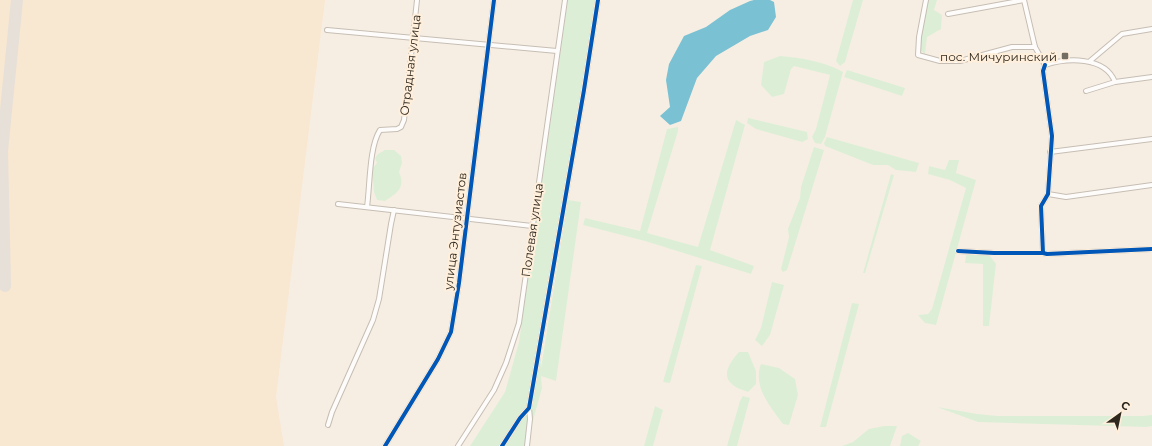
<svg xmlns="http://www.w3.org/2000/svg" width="1152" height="446" font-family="Montserrat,sans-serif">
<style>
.built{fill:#f8e7d1}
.green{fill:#dcefd6}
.water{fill:#7ac1d3}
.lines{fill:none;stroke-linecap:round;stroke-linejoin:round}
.taxiway{stroke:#e6e0d8;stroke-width:12}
.street-casing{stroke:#c6beb4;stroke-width:6}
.street{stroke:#fefcfb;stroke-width:4}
.cycleway-casing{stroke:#ffefdb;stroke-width:6}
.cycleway{stroke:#0057b8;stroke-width:4}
.poi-dot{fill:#746d62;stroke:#ffefdb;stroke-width:1.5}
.labels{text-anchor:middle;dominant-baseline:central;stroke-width:4;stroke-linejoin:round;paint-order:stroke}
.poi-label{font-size:12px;fill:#2e271d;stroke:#ffefdb;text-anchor:end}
.street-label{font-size:12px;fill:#2e271d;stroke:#ffefdb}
</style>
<rect width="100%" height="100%" fill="#f7eee3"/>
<polygon class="built" points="0,0 325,0 276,397 284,446 0,446"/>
<g class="green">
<polygon points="568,0 598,0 540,353 541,368 568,200 581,202 556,381 541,376 542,388 526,446 470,446 505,392 519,342"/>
<polygon points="853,0 863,0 845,62 840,66 836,61"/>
<polygon points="929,0 937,0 934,10 942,15 941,29 927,37 925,54 918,48 916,44"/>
<path d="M780 56C801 58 824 61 843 72L825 137 821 144 815 143 812 137 816 129 830 75 794 66 791 69 784 94 772 97 761 85 764 62Z"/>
<polygon points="847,70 905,88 902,96 844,77"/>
<polygon points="748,118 807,132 808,139 802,142 756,129 747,123"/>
<polygon points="736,120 745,125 710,250 754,266 751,274 645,241 583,225 585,218 640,231 667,129 678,127 678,131 647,233 698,247"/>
<polygon points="827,137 919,163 916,172 896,170 888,165 873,165 825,146 824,143"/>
<polygon points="814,147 824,150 787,270 783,272 781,269 789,237 788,229 800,198 801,187"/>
<path d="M385 150H394L401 156 402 163 399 172C406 188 397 193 385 201L377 200 374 192 372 169 377 163 375 158 378 154Z"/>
<polygon points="949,160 959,160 956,173 976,180 936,325 925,323 918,315 928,314 932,309 966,188 950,180 928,174 929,166 945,170"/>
<polygon points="891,174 894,175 865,273 863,273"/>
<polygon points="966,255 989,255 996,264 989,326 983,326 983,264 965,263"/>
<polygon points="696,265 702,266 670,383 663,382"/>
<polygon points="772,282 784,285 770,335 762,346 755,340 761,328"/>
<polygon points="852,303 859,304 826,427 820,427"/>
<path d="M739 352H748L756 371V384L748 392C744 390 737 389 733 385 720 375 731 361 739 352Z"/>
<path d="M761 364 779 368 795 379 798 395 789 425 783 424C771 408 752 386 761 364Z"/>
<polygon points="743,396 750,398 737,446 727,446 740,401"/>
<polygon points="655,406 663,410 653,446 644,446"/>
<polygon points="937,407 977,414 998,416 1142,416 1152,415 1152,426 1146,427 978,422"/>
<polygon points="884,426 897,426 890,446 842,446 853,442 869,429"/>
<polygon points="908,433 921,441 918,446 900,446 902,436"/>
</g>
<polygon class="water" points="754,0 770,0 774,2 776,17 768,30 750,36 716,56 697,78 681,121 670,125 660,116 670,107 666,80 669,64 684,36 706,27 730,10 750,1"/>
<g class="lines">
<polyline class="taxiway" points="5,286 2,151 17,0"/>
<defs>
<g id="street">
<polyline points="926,0 919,37 918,55 940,61 960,61 1012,47 1035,47"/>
<polyline points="1024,0 1035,47 1045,65"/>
<polyline points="948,14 1024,0"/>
<polyline points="327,30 557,51"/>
<polyline points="1090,61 1122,34 1152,29"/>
<path d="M1045 65C1067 58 1105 56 1115 82"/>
<polyline points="1086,91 1115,82 1152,77"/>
<polyline points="1050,152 1152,139"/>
<polyline points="1048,194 1066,197 1152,185"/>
<polyline points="338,204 532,226"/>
<path d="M367 207C370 186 369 147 380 130L397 129 401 127 404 120 417 0"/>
<polyline points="958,251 994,253 1043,253 1047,254 1152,249"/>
<polyline points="1043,253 1041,206 1048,194 1052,136 1043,71 1045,65"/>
<polyline points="328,425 332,412 373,320 379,299 391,224 394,210"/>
<polyline points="385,446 438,359 451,332 459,283 494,0"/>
<polyline points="458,446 494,390 506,363 519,323 565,0"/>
<polyline points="502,446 520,418 529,408 584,90 598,0"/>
<polyline points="527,446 530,419 529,408"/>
</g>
</defs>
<use href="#street" class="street-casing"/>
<use href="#street" class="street"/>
<defs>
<g id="cycleway">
<polyline points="958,251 994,253 1043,253 1047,254 1152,249"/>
<polyline points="1043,253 1041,206 1048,194 1052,136 1043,71 1045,65"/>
<polyline points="385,446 438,359 451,332 459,283 494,0"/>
<polyline points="502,446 520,418 529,408 584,90 598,0"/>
</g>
</defs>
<use href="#cycleway" class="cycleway-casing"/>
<use href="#cycleway" class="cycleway"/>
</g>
<rect class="poi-dot" x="1061" y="52" width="8" height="8" rx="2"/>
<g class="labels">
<g class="poi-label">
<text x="1057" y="56">пос. Мичуринский</text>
</g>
<g class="street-label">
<text transform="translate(410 65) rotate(-83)">Отрадная улица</text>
<text transform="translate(532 230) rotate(-82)">Полевая улица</text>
<text transform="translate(455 231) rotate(-83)">улица Энтузиастов</text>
</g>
</g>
<g transform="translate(1120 414) rotate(33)" stroke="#ffefdb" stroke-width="3" paint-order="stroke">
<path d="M0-3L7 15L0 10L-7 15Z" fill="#2e271d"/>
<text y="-6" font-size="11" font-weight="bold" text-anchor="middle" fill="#2e271d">С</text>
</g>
</svg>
